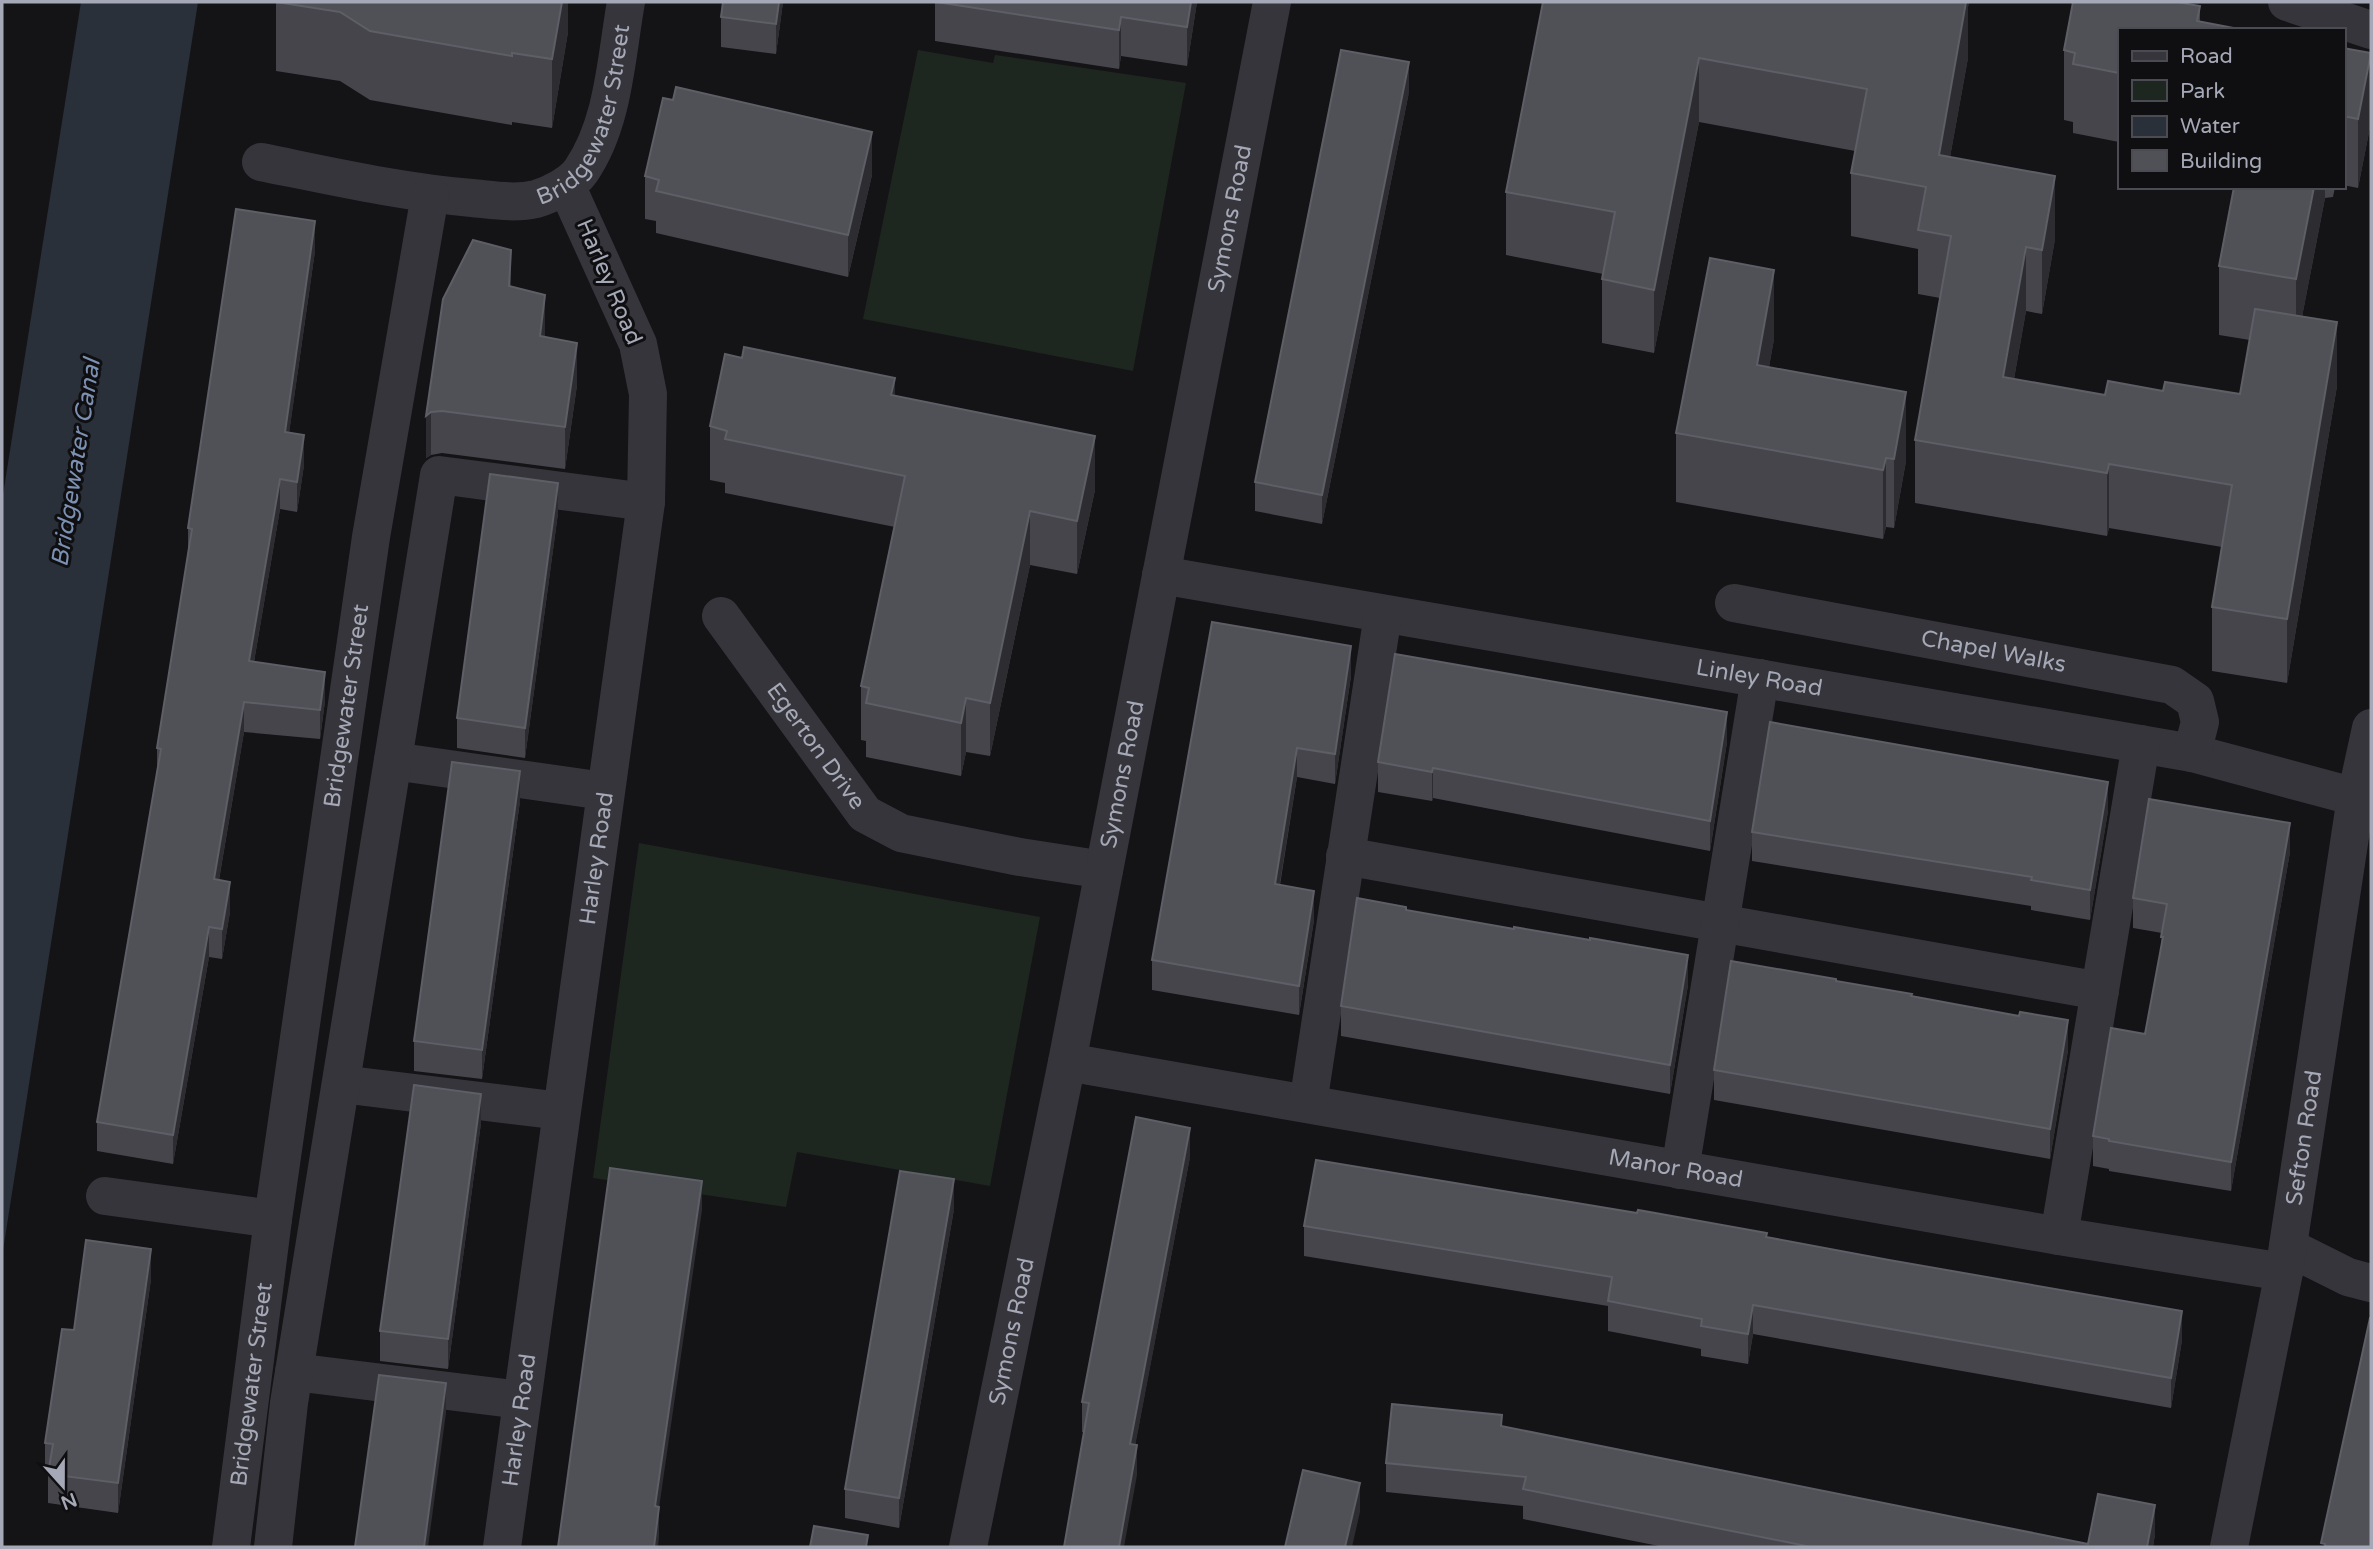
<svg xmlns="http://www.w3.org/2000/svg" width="2373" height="1549" font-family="'Varela Round',sans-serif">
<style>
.green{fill:#1e2620}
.water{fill:#2a3039}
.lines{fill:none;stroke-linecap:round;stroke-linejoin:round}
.minor{stroke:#35353b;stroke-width:38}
.wall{fill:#45454b}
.shaded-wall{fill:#2d2d31}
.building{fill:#505057;stroke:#5d5e66;stroke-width:2}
.labels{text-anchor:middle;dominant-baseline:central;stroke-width:6;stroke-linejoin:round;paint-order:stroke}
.street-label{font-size:23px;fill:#a5a8b6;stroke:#0f0f11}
.water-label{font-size:24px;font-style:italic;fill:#7c90b2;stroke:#0f0f11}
</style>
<rect width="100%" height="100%" fill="#141416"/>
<g class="green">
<polygon points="918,50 993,63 995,55 1186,83 1133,371 863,319"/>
<polygon points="639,843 1040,917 990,1186 797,1152 786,1207 593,1178"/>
</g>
<polygon class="water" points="81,2 198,2 2,1257 2,501"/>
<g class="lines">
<g class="minor">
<polyline points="2287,2 2371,30"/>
<path id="s1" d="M261 162C331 176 401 192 472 198 493 200 515 204 536 199 550 195 572 184 581 171 614 123 616 58 626 2"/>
<path id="s2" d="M1161 575 2192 753 2356 797"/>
<path id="s3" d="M1734 603 2172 685 2195 701 2200 722 2192 753"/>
<path id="s4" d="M721 616 865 814 901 833 1020 857 1104 870"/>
<polyline points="393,761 604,791"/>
<polyline points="1345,856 2100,991"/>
<path id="s5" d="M1067 1062 2059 1236 2284 1272"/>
<polyline points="341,1084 561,1111"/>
<polyline points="1308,1104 1383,614"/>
<polyline points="1680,1170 1760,678"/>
<polyline points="105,1196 273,1219"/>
<polyline points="2059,1236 2141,744"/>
<polyline points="2288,1247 2348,1277 2371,1283"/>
<polyline points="294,1372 522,1400"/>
<path id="s6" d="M231 1547 273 1219 371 537 430 195"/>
<polyline points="273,1547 289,1403 439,475 646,502"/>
<path id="s7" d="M502 1547 646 502 648 394 638 344 566 185"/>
<path id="s8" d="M968 1547 1067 1062 1272 2"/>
<path id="s9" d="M2229 1547 2284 1272 2356 797 2371 728"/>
</g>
</g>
<g class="wall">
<polygon points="276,2 568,2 568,32 552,128 512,122 512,125 370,100 340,81 276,71"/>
<polygon points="723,2 783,2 776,54 721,47 721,17"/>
<polygon points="935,2 1197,2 1187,66 1121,56 1119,69 935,41"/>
<polygon points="1543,2 1969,2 1968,7 1968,58 1950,157 2055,239 2042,314 2026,311 2014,379 2105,395 2163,391 2240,394 2250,340 2219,335 2219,266 2234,187 2335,187 2333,197 2325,198 2302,317 2337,386 2287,683 2212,671 2212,607 2222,547 2109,528 2107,536 1915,503 1915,440 1940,298 1918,294 1918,249 1851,236 1851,173 1855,151 1699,122 1654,353 1602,343 1602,279 1603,274 1506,255 1506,192"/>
<polygon points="2073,2 2176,2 2200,6 2200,22 2244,30 2119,30 2119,142 2073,133 2073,122 2064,120 2064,50"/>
<polygon points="2343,48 2371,122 2358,188 2343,185"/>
<polygon points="1409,92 1322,524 1255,511 1255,482"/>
<polygon points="872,175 848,277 656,233 656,221 645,219 645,176"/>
<polygon points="315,251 289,433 304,465 297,512 280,509 254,662 325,701 320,739 244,732 219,880 230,912 222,959 209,957 173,1164 97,1151 97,1122 157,771 157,748 188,556 188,528"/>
<polygon points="511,287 577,385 565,469 442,453 431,455 426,458 426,416"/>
<polygon points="1774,339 1769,367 1906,461 1894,528 1886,527 1883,539 1676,502 1676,433"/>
<polygon points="895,396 1095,490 1077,574 1030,565 990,756 966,752 961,776 866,757 866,741 861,740 861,686 895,527 725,493 725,483 710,480 710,426"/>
<polygon points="558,513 525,758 457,748 457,718"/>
<polygon points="1212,622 1351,676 1335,784 1297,777 1280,885 1314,920 1299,1015 1152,990 1152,960"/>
<polygon points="1727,742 1710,851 1433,798 1432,801 1378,792 1378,762"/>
<polygon points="520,801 482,1079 414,1071 414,1041"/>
<polygon points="2108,811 2090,920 2031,910 2031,906 1752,861 1752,832"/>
<polygon points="2290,852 2231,1191 2109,1171 2109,1169 2093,1166 2093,1136 2145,1034 2161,949 2162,933 2133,928 2133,898"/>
<polygon points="1406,910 1514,929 1590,940 1688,985 1670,1094 1341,1036 1341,1006"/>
<polygon points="1836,981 1912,996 2068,1050 2050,1159 1714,1100 1714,1070"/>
<polygon points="481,1123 448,1369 380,1361 380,1331"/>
<polygon points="1190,1157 1135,1445 1137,1475 1084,1432 1082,1432 1082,1402"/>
<polygon points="954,1209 899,1528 845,1518 845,1489"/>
<polygon points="1304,1226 1767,1237 2182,1340 2171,1408 1753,1334 1748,1364 1701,1356 1701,1349 1608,1331 1608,1306 1304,1256"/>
<polygon points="151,1279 118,1513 48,1503 48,1473 45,1472 45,1443 74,1330"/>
<polygon points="1502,1426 2088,1544 2155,1534 2153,1547 1664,1547 1523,1519 1523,1506 1386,1492 1386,1463"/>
</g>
<g class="shaded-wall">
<polygon points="562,2 568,2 568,32 552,128 552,59"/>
<polygon points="779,2 783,2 776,54 776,24"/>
<polygon points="1191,2 1197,2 1187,66 1187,27"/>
<polygon points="1959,2 1969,2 1968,7 1968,58 1939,218 1939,155"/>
<polygon points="1121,17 1121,56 1119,69 1119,30"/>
<polygon points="2371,53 2371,122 2358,188 2358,119"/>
<polygon points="1699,58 1699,122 1654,353 1654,290"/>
<polygon points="1409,62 1409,92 1322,524 1322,495"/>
<polygon points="872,132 872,175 848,277 848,235"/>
<polygon points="2055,176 2055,239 2042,314 2042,250"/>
<polygon points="2314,187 2325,187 2325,198 2296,348 2296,279"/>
<polygon points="315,221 315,251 285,462 285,432"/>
<polygon points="2026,247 2026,311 2003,441 2003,377"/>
<polygon points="511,250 511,293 509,286"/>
<polygon points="1774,270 1774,339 1757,434 1757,365"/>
<polygon points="545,295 545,337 540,336"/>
<polygon points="2337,322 2337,386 2287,683 2287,619"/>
<polygon points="577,343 577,385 565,469 565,427"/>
<polygon points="895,378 895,432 891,395"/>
<polygon points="1906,392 1906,461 1894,528 1894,459"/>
<polygon points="431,412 431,455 426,458 426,416"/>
<polygon points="304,435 304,465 297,512 297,482"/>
<polygon points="1095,436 1095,490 1077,574 1077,521"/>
<polygon points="1886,458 1886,527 1883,539 1883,470"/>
<polygon points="2109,464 2109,528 2107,536 2107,473"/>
<polygon points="280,479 280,509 249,691 249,661"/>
<polygon points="558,483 558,513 525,758 525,728"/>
<polygon points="1030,511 1030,565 990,756 990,703"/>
<polygon points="1351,646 1351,676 1335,784 1335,754"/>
<polygon points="325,672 325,701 320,739 320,710"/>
<polygon points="966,698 966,752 961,776 961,723"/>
<polygon points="244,702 244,732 214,909 214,879"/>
<polygon points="1727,712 1727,742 1710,851 1710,821"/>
<polygon points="1297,748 1297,777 1275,913 1275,884"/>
<polygon points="1433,768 1433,798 1432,801 1432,772"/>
<polygon points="520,771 520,801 482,1079 482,1050"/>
<polygon points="2108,782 2108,811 2090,920 2090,890"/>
<polygon points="2290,823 2290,852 2231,1191 2231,1162"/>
<polygon points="230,882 230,912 222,959 222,929"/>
<polygon points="1314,891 1314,920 1299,1015 1299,986"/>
<polygon points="209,927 209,957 173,1164 173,1135"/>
<polygon points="1688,955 1688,985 1670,1094 1670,1065"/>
<polygon points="2068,1020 2068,1050 2050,1159 2050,1129"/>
<polygon points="481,1094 481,1123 448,1369 448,1339"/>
<polygon points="1190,1128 1190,1157 1130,1473 1130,1444"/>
<polygon points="954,1179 954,1209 899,1528 899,1498"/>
<polygon points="702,1181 702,1210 655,1536 655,1506"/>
<polygon points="151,1249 151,1279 118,1513 118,1483"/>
<polygon points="1753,1305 1753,1334 1748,1364 1748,1334"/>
<polygon points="2182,1311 2182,1340 2171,1408 2171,1378"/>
<polygon points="446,1383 446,1413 428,1547 424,1547"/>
<polygon points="1137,1445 1137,1475 1124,1547 1119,1547"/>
<polygon points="1360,1483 1360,1512 1352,1547 1345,1547"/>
<polygon points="2155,1505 2155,1534 2153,1547 2147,1547"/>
<polygon points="659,1507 659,1537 658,1547 654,1547"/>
</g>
<g class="building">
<polygon points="276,2 562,2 552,59 512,53 512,56 370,31 340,12"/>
<polygon points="723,2 779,2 776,24 721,17"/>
<polygon points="936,2 1191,2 1187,27 1121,17 1119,30"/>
<polygon points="1543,2 1966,2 1939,155 2055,176 2042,250 2026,247 2003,377 2105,395 2108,381 2163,391 2165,382 2240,394 2255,309 2337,322 2287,619 2212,607 2232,485 2109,464 2107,473 1915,440 1951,236 1918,230 1926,187 1851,173 1867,89 1699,58 1654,290 1602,279 1615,212 1506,192"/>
<polygon points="2073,2 2176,2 2200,6 2197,21 2244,30 2119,30 2119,73 2073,64 2075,53 2064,50"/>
<polygon points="2343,48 2371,53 2358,119 2343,116"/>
<polygon points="1341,50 1409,62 1322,495 1255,482"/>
<polygon points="676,87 872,132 848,235 656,191 659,180 645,176 663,98 673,100"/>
<polygon points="2234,187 2314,187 2296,279 2219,266"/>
<polygon points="236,209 315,221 285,432 304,435 297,482 280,479 249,661 325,672 320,710 244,702 214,879 230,882 222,929 209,927 173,1135 97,1122 161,749 157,748 192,529 188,528"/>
<polygon points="473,240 511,250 509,286 545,295 540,336 577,343 565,427 442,411 431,412 426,416 443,299"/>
<polygon points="1710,258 1774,270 1757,365 1906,392 1894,459 1886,458 1883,470 1676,433"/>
<polygon points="744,347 895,378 891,395 1095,436 1077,521 1030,511 990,703 966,698 961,723 866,703 869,688 861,686 905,476 725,439 727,431 710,426 725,354 742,358"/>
<polygon points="490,474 558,483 525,728 457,718"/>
<polygon points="1212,622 1351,646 1335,754 1297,748 1275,884 1314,891 1299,986 1152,960"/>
<polygon points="1395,654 1727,712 1710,821 1433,768 1432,772 1378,762"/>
<polygon points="1770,722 2108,782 2090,890 2031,880 2032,877 1752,832"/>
<polygon points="452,762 520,771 482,1050 414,1041"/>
<polygon points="2149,799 2290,823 2231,1162 2109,1141 2109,1139 2093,1136 2111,1028 2145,1034 2163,937 2161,937 2167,904 2133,898"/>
<polygon points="1357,898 1406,907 1406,910 1514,929 1514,927 1590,940 1590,938 1688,955 1670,1065 1341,1006"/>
<polygon points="1731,961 1836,979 1836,981 1912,994 1911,996 2019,1016 2020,1012 2068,1020 2050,1129 1714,1070"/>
<polygon points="414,1085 481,1094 448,1339 380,1331"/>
<polygon points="1136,1117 1190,1128 1130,1444 1137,1445 1119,1547 1064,1547 1089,1403 1082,1402"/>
<polygon points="1316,1160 1637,1213 1638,1210 1767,1233 1766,1237 1889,1260 2182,1311 2171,1378 1753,1305 1748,1334 1701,1326 1702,1319 1608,1301 1612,1277 1304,1226"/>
<polygon points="610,1168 702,1181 655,1506 659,1507 654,1547 558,1547"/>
<polygon points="900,1171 954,1179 899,1498 845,1489"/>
<polygon points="86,1240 151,1249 118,1483 48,1474 53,1444 45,1443 62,1329 74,1330"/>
<polygon points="2370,1318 2371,1318 2371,1547 2325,1547 2325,1544 2321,1543"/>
<polygon points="379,1375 446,1383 424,1547 355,1547"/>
<polygon points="1392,1404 1502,1415 1501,1426 2088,1544 2098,1494 2155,1505 2147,1547 1811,1547 1523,1489 1526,1477 1386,1463"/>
<polygon points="1303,1470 1360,1483 1345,1547 1285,1547"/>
<polygon points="814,1526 868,1535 866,1547 810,1547"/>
</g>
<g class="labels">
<g class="street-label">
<text stroke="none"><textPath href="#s1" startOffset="383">Bridgewater Street</textPath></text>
<text stroke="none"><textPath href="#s8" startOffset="1354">Symons Road</textPath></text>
<text transform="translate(609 282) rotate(67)">Harley Road</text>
<text stroke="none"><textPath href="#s3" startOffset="264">Chapel Walks</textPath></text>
<text stroke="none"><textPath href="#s2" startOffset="607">Linley Road</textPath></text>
<text stroke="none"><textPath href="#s6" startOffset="849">Bridgewater Street</textPath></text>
<text stroke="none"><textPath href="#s4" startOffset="161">Egerton Drive</textPath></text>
<text stroke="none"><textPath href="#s8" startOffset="788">Symons Road</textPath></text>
<text stroke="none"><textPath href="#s7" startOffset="695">Harley Road</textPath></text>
<text stroke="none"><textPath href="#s9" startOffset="416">Sefton Road</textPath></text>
<text stroke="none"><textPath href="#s5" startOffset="618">Manor Road</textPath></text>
<text stroke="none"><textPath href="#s8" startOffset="220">Symons Road</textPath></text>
<text stroke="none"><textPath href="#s6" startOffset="164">Bridgewater Street</textPath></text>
<text stroke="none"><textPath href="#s7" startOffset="128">Harley Road</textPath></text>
</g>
<g class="water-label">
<text transform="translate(76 463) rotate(-81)">Bridgewater Canal</text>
</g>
</g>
<rect width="2373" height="1549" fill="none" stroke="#a5a8b6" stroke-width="7"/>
<rect x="2118" y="28" width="228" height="161" fill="#0f0f11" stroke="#4b4c53" stroke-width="2"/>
<rect x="2132" y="51" width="35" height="10" fill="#35353b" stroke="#4b4c53" stroke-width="2"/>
<text x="2180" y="63" font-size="21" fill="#a5a8b6">Road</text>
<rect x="2132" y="80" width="35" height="21" fill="#1e2620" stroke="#4b4c53" stroke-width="2"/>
<text x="2180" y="98" font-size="21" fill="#a5a8b6">Park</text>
<rect x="2132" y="116" width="35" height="21" fill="#2a3039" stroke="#4b4c53" stroke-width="2"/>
<text x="2180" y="133" font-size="21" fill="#a5a8b6">Water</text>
<rect x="2132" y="150" width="35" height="21" fill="#505057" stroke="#4b4c53" stroke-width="2"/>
<text x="2180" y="168" font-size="21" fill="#a5a8b6">Building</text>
<g transform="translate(63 1486) rotate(159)" stroke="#0f0f11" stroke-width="5" paint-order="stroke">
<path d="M0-5L12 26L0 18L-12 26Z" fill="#a5a8b6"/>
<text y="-10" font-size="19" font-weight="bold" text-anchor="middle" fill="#a5a8b6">N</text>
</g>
</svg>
